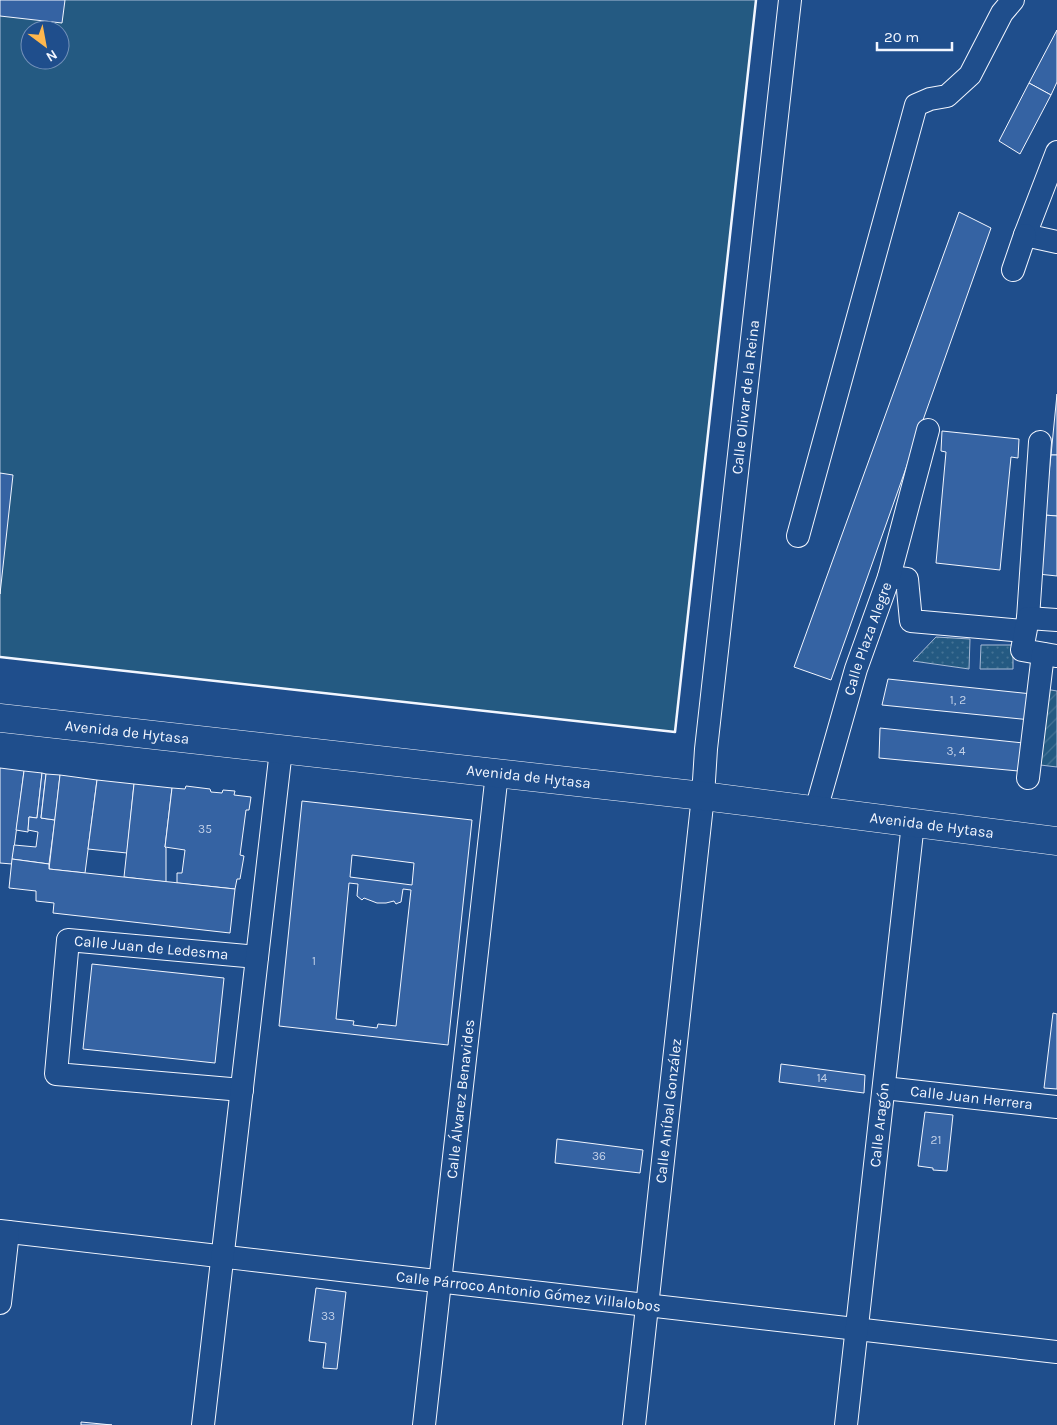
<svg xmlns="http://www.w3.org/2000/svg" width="1057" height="1425" font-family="Karla,sans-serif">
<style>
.park{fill:url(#park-dots);stroke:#a8bbd7}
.garden{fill:url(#garden-furrows);stroke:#a8bbd7}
.pitch{fill:#245a82;stroke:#a8bbd7;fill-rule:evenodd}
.building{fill:#3563a3;stroke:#f2f6ff;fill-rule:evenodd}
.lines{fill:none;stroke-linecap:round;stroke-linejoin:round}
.street-casing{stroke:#f2f6ff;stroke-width:24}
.primary-casing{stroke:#f2f6ff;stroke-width:29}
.street{stroke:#1f4e8c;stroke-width:22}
.primary{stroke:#1f4e8c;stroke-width:28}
.wall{stroke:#f2f6ff;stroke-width:2.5}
.labels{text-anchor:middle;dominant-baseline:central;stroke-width:4;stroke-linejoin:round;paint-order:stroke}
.number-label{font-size:12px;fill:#c3d1e8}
.street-label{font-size:15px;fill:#f2f6ff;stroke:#1f4e8c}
</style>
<defs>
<pattern id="park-dots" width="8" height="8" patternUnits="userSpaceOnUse" patternTransform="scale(1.25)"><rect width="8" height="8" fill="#245a82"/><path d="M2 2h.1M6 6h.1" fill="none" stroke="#447295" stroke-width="1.8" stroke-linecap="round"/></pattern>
<pattern id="garden-furrows" width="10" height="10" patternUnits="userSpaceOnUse" patternTransform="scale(1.25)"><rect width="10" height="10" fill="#245a82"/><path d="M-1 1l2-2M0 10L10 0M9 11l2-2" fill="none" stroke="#447295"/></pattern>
</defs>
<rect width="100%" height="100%" fill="#1f4e8c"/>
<g class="park">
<polygon points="936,637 970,639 969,669 913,661"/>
<polygon points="981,645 1013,645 1013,669 980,669"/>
</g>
<polygon class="garden" points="1039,688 1057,691 1057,767 1032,764"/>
<path class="pitch" d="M0 0H756L675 732 0 657ZM30 30H60V60H30Z"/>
<g class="building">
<polygon points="0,0 65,0 62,23 0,16"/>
<polygon points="1057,30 1057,82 1051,95 1029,83"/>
<polygon points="1029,83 1051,95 1020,154 999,141"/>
<polygon points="959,212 991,228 831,680 794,667"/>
<polygon points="1057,394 1057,455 1051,455"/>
<polygon points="942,431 1019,439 1018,458 1011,457 1000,570 936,563 946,452 941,451"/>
<polygon points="1051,455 1057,455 1057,516 1044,515"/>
<polygon points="0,473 13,475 0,594"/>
<polygon points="1044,515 1057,516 1057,576 1038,574"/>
<polygon points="888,679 1032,694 1031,720 882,705"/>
<polygon points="880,728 1033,744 1029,772 879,758"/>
<polygon points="0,768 24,771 12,864 0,863"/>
<polygon points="24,771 42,773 37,818 29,817 28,832 16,830"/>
<polygon points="42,773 46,774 41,818 55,820 49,864 12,859 14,845 36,847 38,832 28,830 29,817 37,818"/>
<polygon points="46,774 60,775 55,820 41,818"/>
<polygon points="60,775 97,780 85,873 49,869"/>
<polygon points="97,780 134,784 127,853 88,849"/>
<polygon points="134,784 172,788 165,847 166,848 166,882 124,877"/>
<polygon points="186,786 210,789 211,792 222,793 223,790 235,791 234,795 251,797 249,810 246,810 240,855 244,856 240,879 237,879 235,889 177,883 177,873 182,873 185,850 165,847 172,788 185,789"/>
<path d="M302 801 472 820 448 1045 279 1026ZM352 855 414 863 412 885 350 877ZM349 883 358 884 357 896 362 900 364 898 377 903H386L394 901 396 904 398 903 401 902 403 889 411 890 396 1026 378 1024 377 1028 353 1025 354 1021 336 1019Z"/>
<polygon points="12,859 49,864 49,869 235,889 230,933 53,913 54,903 36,901 36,891 9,888"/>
<polygon points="92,964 224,978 215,1063 83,1049"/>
<polygon points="1053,1013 1057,1014 1057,1089 1044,1088"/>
<polygon points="781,1064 865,1075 864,1093 779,1082"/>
<polygon points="925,1112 953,1115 947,1171 933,1170 933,1168 918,1166"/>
<polygon points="557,1139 643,1150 640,1173 555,1163"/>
<polygon points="316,1288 346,1292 337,1369 323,1368 326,1343 309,1341"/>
<polygon points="81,1422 112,1425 81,1425"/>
</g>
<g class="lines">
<defs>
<g id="street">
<polyline points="1057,152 1025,235 1057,242"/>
<polyline points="1013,270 1025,235"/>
<polyline points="798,536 916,105 930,99 947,96 970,75 1002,13 1013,0"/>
<polyline points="889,577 907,579 911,621 1024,631"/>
<polyline points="1028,618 1040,442"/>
<polyline points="1056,656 1022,650 1028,618 1057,620"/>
<polyline points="1028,778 1043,654"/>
<path id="s1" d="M816 810 856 669 889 577 928 430"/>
<path id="s2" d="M884 1088 1057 1107"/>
<path id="s3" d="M242 1090 56 1074 68 940 257 957"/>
<path id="s4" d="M0 1231 1057 1352"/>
<polyline points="0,1303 8,1232"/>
<polyline points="203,1425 281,750"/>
<path id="s5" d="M424 1425 497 773"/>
<path id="s6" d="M634 1425 703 796 706 749 790 0"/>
<path id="s7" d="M846 1425 913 823"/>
</g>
<g id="primary">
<path id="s8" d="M0 718 703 796 1057 841"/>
</g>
</defs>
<use href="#street" class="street-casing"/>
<use href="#primary" class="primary-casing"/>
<use href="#street" class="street"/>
<use href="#primary" class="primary"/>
<polyline class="wall" points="0,657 675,732 756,0"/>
</g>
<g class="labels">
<g class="number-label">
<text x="958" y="700">1, 2</text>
<text x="956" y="751">3, 4</text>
<text x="205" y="829">35</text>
<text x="314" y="961">1</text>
<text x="822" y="1078">14</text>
<text x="936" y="1140">21</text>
<text x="599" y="1156">36</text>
<text x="328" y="1316">33</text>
</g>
<g class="street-label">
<text stroke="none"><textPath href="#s6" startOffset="1034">Calle Olivar de la Reina</textPath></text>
<text stroke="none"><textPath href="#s1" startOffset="179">Calle Plaza Alegre</textPath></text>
<text stroke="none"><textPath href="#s8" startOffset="128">Avenida de Hytasa</textPath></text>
<text stroke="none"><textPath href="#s8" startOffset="532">Avenida de Hytasa</textPath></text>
<text stroke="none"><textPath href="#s8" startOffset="938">Avenida de Hytasa</textPath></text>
<text stroke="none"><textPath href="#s3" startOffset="405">Calle Juan de Ledesma</textPath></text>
<text stroke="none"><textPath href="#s2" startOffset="88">Calle Juan Herrera</textPath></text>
<text stroke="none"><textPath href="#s5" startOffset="328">Calle Álvarez Benavides</textPath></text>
<text stroke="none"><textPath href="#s6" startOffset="316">Calle Aníbal González</textPath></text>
<text stroke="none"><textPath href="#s7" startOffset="302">Calle Aragón</textPath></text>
<text stroke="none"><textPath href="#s4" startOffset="532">Calle Párroco Antonio Gómez Villalobos</textPath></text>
</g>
</g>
<g transform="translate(45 45) rotate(148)"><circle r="24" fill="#1f4e8c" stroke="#7391ba"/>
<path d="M0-4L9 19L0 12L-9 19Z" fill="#ffb74d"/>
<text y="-8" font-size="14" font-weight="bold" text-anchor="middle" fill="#f2f6ff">N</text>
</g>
<path d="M877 42v8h75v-8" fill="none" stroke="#f2f6ff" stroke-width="2.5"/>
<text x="884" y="42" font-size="15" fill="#f2f6ff" stroke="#1f4e8c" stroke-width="4" paint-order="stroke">20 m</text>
</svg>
